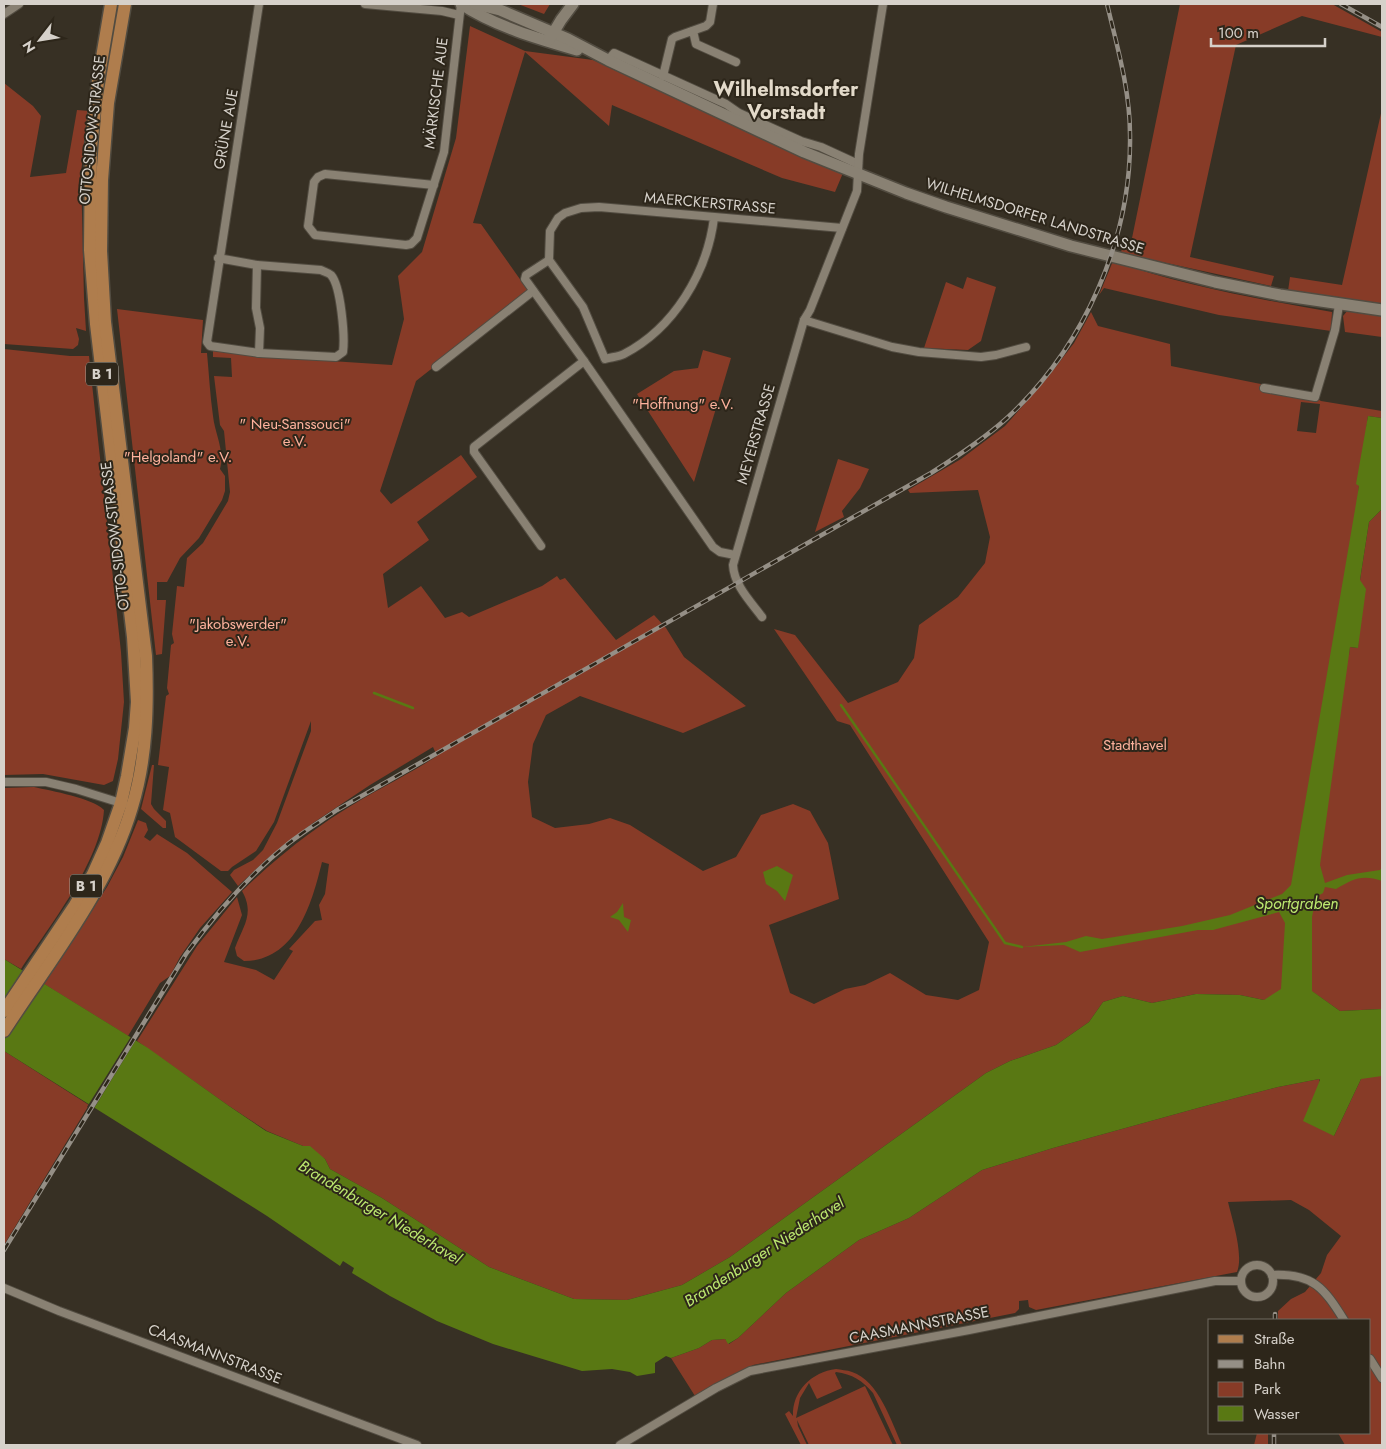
<svg xmlns="http://www.w3.org/2000/svg" width="1386" height="1449" font-family="Jost,sans-serif">
<style>
.green{fill:#873b27;fill-rule:evenodd}
.water{fill:#597813}
.pier{fill:#373024}
.lines{fill:none;stroke-linecap:round;stroke-linejoin:round}
.stream{stroke:#597813;stroke-width:2.5}
.street-casing{stroke:#524c41;stroke-width:10}
.secondary-casing{stroke:#524c41;stroke-width:14}
.primary-casing{stroke:#524c41;stroke-width:15}
.street{stroke:#898173;stroke-width:8}
.secondary{stroke:#898173;stroke-width:11}
.primary{stroke:#af7d4d;stroke-width:12}
.rail-casing{stroke:#958f86;stroke-width:4.5}
.rail{stroke:#2d261a;stroke-width:2.5;stroke-dasharray:8;stroke-linecap:butt}
.labels{text-anchor:middle;dominant-baseline:central;stroke-width:4;stroke-linejoin:round;paint-order:stroke}
.shield{fill:#2d261a;stroke:#a39e95;stroke-width:1}
.shield-label{font-size:14px;font-weight:bold;fill:#d6d1ca}
.street-label{font-size:15px;fill:#d6d1ca;stroke:#2d261a}
.park-label{font-size:15px;fill:#feb29d;stroke:#2d261a}
.water-label{font-size:16px;font-style:italic;fill:#bce86f;stroke:#2d261a}
.district-label{font-size:20px;font-weight:bold;fill:#e3daca;stroke:#2d261a}
</style>
<rect width="100%" height="100%" fill="#373024"/>
<g class="green">
<polygon points="518,4 550,4 544,14"/>
<polygon points="1180,4 1332,4 1382,32 1382,37 1302,16 1236,45 1190,257 1274,276 1271,286 1121,253 1123,242 1131,243"/>
<path d="M470 26 525 51 593 60 782 148 843 173 835 192 782 178 612 105 609 126 525 52 473 223 481 224 529 292 416 381 380 491 391 504 461 455 477 477 417 522 429 540 383 574 388 608 421 586 445 618 462 612 469 617 542 586 557 576 560 580 565 578 616 640 654 615 666 628 684 657 746 706 683 733 580 696 546 715 533 744 528 782 532 817 555 828 589 824 610 818 630 825 703 871 736 857 761 815 793 804 810 811 828 843 839 899 769 925 790 993 814 1004 845 989 865 985 890 973 926 995 958 1000 979 990 989 942 850 725 837 721 774 629 795 635 848 703 898 682 914 658 919 625 958 597 985 563 990 537 978 490 910 493 908 490 961 459 1005 426 1048 377 1074 343 1091 312 1098 326 1170 344 1171 366 1310 394 1321 401 1382 411V418L1368 416 1359 485 1349 655 1350 647 1358 648 1360 580 1369 522 1382 509V1009L1340 1011 1313 992 1264 1000 1240 995 1196 994 1152 1003 1123 996 1103 1002 1089 1022 1056 1045 1010 1061 986 1073 730 1257 682 1285 627 1300 574 1299 489 1267 382 1198 330 1169 325 1159 303 1146 267 1131 229 1106 137 1041 197 946 237 897 242 915 224 962 256 970 274 980 293 951 289 949 315 921 322 920 319 905 325 894 329 864 322 862C312 903 296 961 244 961L237 956 235 948C243 926 255 914 242 891 273 861 305 835 341 812 372 792 406 776 437 756L433 747 370 785 313 823 269 857 238 886 230 875 234 870 253 860 263 850 277 823 311 731V721L274 822 256 851 232 867 228 871H221L175 837 170 813 163 810 169 767 158 765 166 696 169 694 167 688 171 645 174 643 172 634 177 586 184 587 187 558 203 543 228 501 230 492 224 431 220 425 214 376 232 377 231 358 213 357V350L255 356 392 365 404 319 398 276 422 252 456 138ZM1301 402 1320 404 1316 433 1297 431Z"/>
<polygon points="4,83 33,106 41,116 30,177 66,173 77,110 89,111 81,172 84,298 86,331 76,328 79,339 78,345 73,349 4,344"/>
<polygon points="1382,109 1382,304 1288,291 1290,277 1342,285"/>
<path d="M1113 261C1183 286 1259 299 1332 312L1331 331 1219 315 1104 288 1099 295Z"/>
<polygon points="967,277 996,287 981,341 968,350 924,348 946,282 963,289"/>
<path d="M117 309 203 320 201 353H207C209 374 210 395 213 416 215 434 225 451 220 469L225 476V491L222 500 199 538 180 558 167 582H157V600H166L162 654 156 655Z"/>
<polygon points="1348,310 1382,314 1382,337 1345,332 1343,316"/>
<polygon points="4,349 70,356 89,356 121,652 124,702 118,759 113,781 104,785 43,774 4,775"/>
<polygon points="703,350 731,358 694,482 637,394 674,371 698,368"/>
<polygon points="838,459 869,469 860,488 842,511 844,517 815,532"/>
<polygon points="152,765 154,765 151,804 154,809 166,821 166,828 163,828 141,809"/>
<path d="M34 787C51 791 93 798 104 810 101 861 49 927 21 969L4 959V788Z"/>
<polygon points="138,820 146,823 148,830 144,837 150,841 157,834 187,853 232,892 200,928 180,957 170,976 160,983 128,1036 44,984 107,887 123,857"/>
<path d="M1382 1044V1445H1345L1338 1433H1370V1320H1278V1311L1291 1299 1305 1292 1321 1273 1327 1255 1341 1236 1309 1210 1291 1200 1228 1202C1232 1219 1244 1255 1237 1272L1036 1310 1029 1307 1028 1300 1019 1301V1309L1015 1313 753 1365 695 1396 671 1358 699 1348 712 1340 725 1339 729 1344 738 1338 786 1293 859 1240 909 1218 982 1170 1053 1148 1205 1106 1278 1087 1319 1079 1334 1136 1361 1079Z"/>
<polygon points="4,1051 89,1105 4,1245"/>
<path d="M836 1369C841 1370 847 1370 852 1372 879 1381 891 1421 902 1445H897L873 1393C863 1381 852 1374 836 1372L835 1373 842 1388 817 1399 809 1383 800 1398 796 1418 865 1386 893 1445H809L797 1420 798 1426 807 1445H801L785 1414 789 1411 793 1416C792 1391 812 1372 836 1369Z"/>
<polygon points="1257,1433 1268,1433 1268,1445 1254,1445"/>
</g>
<g class="water">
<path d="M1368 416 1382 418V509L1369 522 1360 580 1366 589 1358 648 1350 647 1320 865 1325 883 1347 875 1380 870 1382 867V881C1362 874 1353 879 1336 889L1325 887 1323 893 1316 897 1312 917V991L1340 1011 1382 1009V1076L1361 1079 1334 1136 1303 1121 1320 1080 1319 1079 1278 1087 1205 1106 1053 1148 982 1170 909 1218 859 1240 786 1293 738 1338 728 1344 725 1339 712 1340 699 1348 671 1358 666 1356 655 1363V1373L637 1376 630 1372 612 1369 582 1371 493 1344 437 1321 390 1296 352 1273 354 1268 343 1261 340 1266 267 1216 4 1051V959L148 1048 229 1106 266 1131 303 1146H310L325 1159 330 1169 382 1198 489 1267 574 1299 627 1300 682 1285 730 1257 986 1073 1010 1061 1056 1045 1089 1022 1103 1002 1123 996 1152 1003 1196 994 1240 995 1264 1000 1281 989 1285 923 1279 912 1213 930H1198L1080 952 1064 945 1022 947 1066 942 1086 936 1102 939 1182 926 1230 915 1282 894 1291 885 1359 486 1356 484Z"/>
<polygon points="777,866 793,875 785,901 777,891 766,884 763,872"/>
<polygon points="623,903 624,917 631,920 628,932 619,920 610,917 617,912"/>
</g>
<polygon class="pier" points="132,1035 137,1038 93,1110 87,1107"/>
<g class="lines">
<g class="stream">
<polyline points="374,693 413,708"/>
<polyline points="841,705 1005,943 1022,947"/>
</g>
<defs>
<g id="street">
<polyline points="365,4 442,11 459,15"/>
<polyline points="4,14 19,4"/>
<polyline points="693,31 696,44 736,62"/>
<polyline points="608,60 614,53 726,104 739,113 801,141 821,147 858,164"/>
<polyline points="663,76 672,39 675,37 706,26 710,22 713,4"/>
<polyline points="434,185 325,174 318,177 314,182 308,226 315,235 406,245 411,244 417,238 444,152 461,4"/>
<path d="M714 218C707 273 674 328 624 354 618 357 611 357 605 359L583 307 549 260 550 231 558 218 565 213 581 208 599 207 842 228"/>
<path d="M218 258 257 265 321 270C325 272 329 273 331 275 341 286 345 337 343 352L336 357 259 353 210 346 207 342 259 4"/>
<polyline points="257,265 256,308 260,328 259,353"/>
<polyline points="804,320 892,347 919,352 981,357 996,355 1026,347"/>
<polyline points="584,361 713,547 720,552 735,555"/>
<polyline points="436,367 533,291"/>
<polyline points="1264,388 1315,397 1335,330 1339,305"/>
<polyline points="541,546 474,452 474,447 584,361 525,279 526,275 549,260"/>
<path d="M762 617C750 601 734 585 733 565L804 320 810 310 857 191 859 154 883 4"/>
<polyline points="4,782 46,782 76,789 124,804"/>
<circle cx="1257" cy="1281" r="16"/>
<path d="M1272 1275C1313 1273 1324 1288 1344 1320"/>
<polyline points="4,1288 59,1311 417,1445"/>
<polyline points="1370,1359 1382,1378"/>
<polyline points="620,1445 716,1388 750,1371 969,1330 1215,1281 1241,1281"/>
</g>
<g id="secondary">
<path d="M461 4C494 26 539 39 577 50"/>
<polyline points="475,4 500,10 568,39 608,60 804,152 906,193 946,207 1071,246 1215,282 1280,295 1382,310"/>
<polyline points="549,40 561,20 573,4"/>
</g>
<g id="primary">
<polyline points="4,1011 75,905 93,874 107,843 121,803 127,776 135,728 137,702 133,637 96,324 90,250 91,147 98,81 111,4"/>
<path d="M4 1031C50 960 108 889 132 807 147 758 148 706 146 656L105 322 101 251 102 180 108 103 125 4"/>
</g>
</defs>
<use href="#street" class="street-casing"/>
<use href="#secondary" class="secondary-casing"/>
<use href="#primary" class="primary-casing"/>
<use href="#street" class="street"/>
<use href="#secondary" class="secondary"/>
<use href="#primary" class="primary"/>
<defs>
<g id="rail">
<polyline points="1341,4 1382,27"/>
<path d="M4 1250 186 954C216 913 250 874 289 843 304 831 321 821 337 810L931 473C958 456 984 439 1007 418 1084 347 1132 239 1130 134 1130 90 1117 46 1107 4"/>
<polyline points="1275,1320 1275,1314"/>
<polyline points="1274,1445 1274,1433"/>
</g>
</defs>
<use href="#rail" class="rail-casing"/>
<use href="#rail" class="rail"/>
</g>
<g class="labels">
<g class="shield">
<rect x="86" y="362.5" width="32" height="23" rx="4"/>
<rect x="70" y="874.5" width="32" height="23" rx="4"/>
</g>
<g class="shield-label">
<text x="102" y="374">B 1</text>
<text x="86" y="886">B 1</text>
</g>
<g class="street-label">
<text transform="translate(436 93) rotate(-83)">MÄRKISCHE AUE</text>
<text transform="translate(226 129) rotate(-80)">GRÜNE AUE</text>
<text transform="translate(92 130) rotate(-84)">OTTO-SIDOW-STRASSE</text>
<text transform="translate(710 203) rotate(5)">MAERCKERSTRASSE</text>
<text transform="translate(1035 216) rotate(17)">WILHELMSDORFER LANDSTRASSE</text>
<text transform="translate(756 434) rotate(-74)">MEYERSTRASSE</text>
<text transform="translate(115 536) rotate(-97)">OTTO-SIDOW-STRASSE</text>
<text transform="translate(919 1325) rotate(-11)">CAASMANNSTRASSE</text>
<text transform="translate(215 1354) rotate(21)">CAASMANNSTRASSE</text>
</g>
<g class="park-label">
<text x="683" y="404">"Hoffnung" e.V.</text>
<text x="295" y="424">" Neu-Sanssouci"<tspan x="295" dy="17">e.V.</tspan></text>
<text x="178" y="457">"Helgoland" e.V.</text>
<text x="238" y="624">"Jakobswerder"<tspan x="238" dy="17">e.V.</tspan></text>
<text x="1135" y="745">Stadthavel</text>
</g>
<g class="water-label">
<text x="1297" y="903">Sportgraben</text>
<text transform="translate(380 1212) rotate(31)">Brandenburger Niederhavel</text>
<text transform="translate(764 1252) rotate(-33)">Brandenburger Niederhavel</text>
</g>
<g class="district-label">
<text x="786" y="89">Wilhelmsdorfer<tspan x="786" dy="23">Vorstadt</tspan></text>
</g>
</g>
<rect width="1386" height="1449" fill="none" stroke="#d6d1ca" stroke-width="10"/>
<rect x="1208" y="1319" width="162" height="115" fill="#2d261a" stroke="#716a60"/>
<rect x="1218" y="1335" width="25" height="8" fill="#af7d4d" stroke="#716a60"/>
<text x="1254" y="1344" font-size="15" fill="#d6d1ca">Straße</text>
<rect x="1218" y="1360" width="25" height="8" fill="#958f86" stroke="#716a60"/>
<text x="1254" y="1369" font-size="15" fill="#d6d1ca">Bahn</text>
<rect x="1218" y="1382" width="25" height="15" fill="#873b27" stroke="#716a60"/>
<text x="1254" y="1394" font-size="15" fill="#d6d1ca">Park</text>
<rect x="1218" y="1406" width="25" height="15" fill="#597813" stroke="#716a60"/>
<text x="1254" y="1419" font-size="15" fill="#d6d1ca">Wasser</text>
<g transform="translate(40 40) rotate(239)" stroke="#2d261a" stroke-width="4" paint-order="stroke">
<path d="M0-4L9 19L0 12L-9 19Z" fill="#d6d1ca"/>
<text y="-8" font-size="14" font-weight="bold" text-anchor="middle" fill="#d6d1ca">N</text>
</g>
<path d="M1211 38v8h114v-8" fill="none" stroke="#d6d1ca" stroke-width="2.5"/>
<text x="1218" y="38" font-size="15" fill="#d6d1ca" stroke="#2d261a" stroke-width="4" paint-order="stroke">100 m</text>
</svg>
